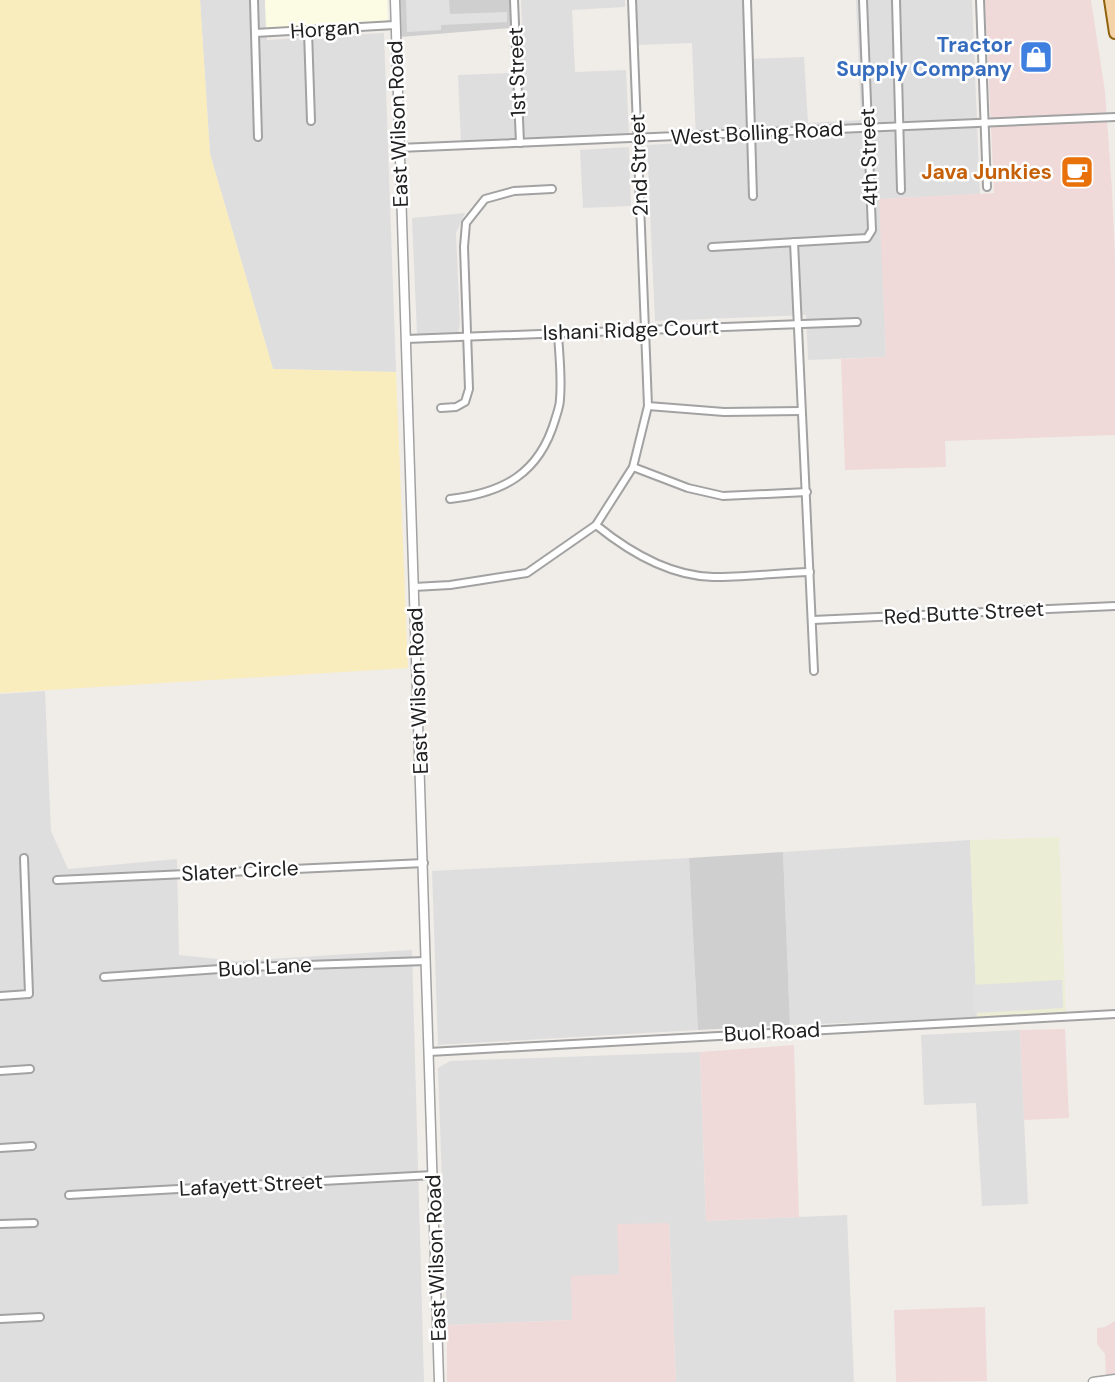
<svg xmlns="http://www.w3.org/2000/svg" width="1115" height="1382" font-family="'DM Sans',sans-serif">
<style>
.residential{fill:#dfdede}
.commercial{fill:#efdad9}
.education{fill:#fcfce5}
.religious{fill:#cfcfcf}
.farmland{fill:#ebedd5}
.sand{fill:#f9ecbd}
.parking{fill:#e1e1e1}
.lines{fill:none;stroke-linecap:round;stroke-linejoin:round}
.minor-casing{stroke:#a2a2a2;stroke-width:10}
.tertiary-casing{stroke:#a2a2a2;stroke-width:11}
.primary-casing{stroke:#8f620e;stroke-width:14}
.minor{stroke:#fff;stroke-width:6}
.tertiary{stroke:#fff;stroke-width:8}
.primary{stroke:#f4d3a9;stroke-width:10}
.labels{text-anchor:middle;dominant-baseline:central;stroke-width:5;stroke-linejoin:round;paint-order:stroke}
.street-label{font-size:21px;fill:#212121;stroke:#fff}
.shop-label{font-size:21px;font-weight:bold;fill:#366cbe;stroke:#fff;text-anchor:end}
.food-label{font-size:21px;font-weight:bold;fill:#c56008;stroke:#fff;text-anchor:end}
</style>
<rect width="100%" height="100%" fill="#f0ede8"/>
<g class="residential">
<polygon points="200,0 265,0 267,40 384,33 396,372 273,369 210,154"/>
<polygon points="521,0 625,0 625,7 572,10 575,72 626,70 629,136 461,143 458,75 513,73 511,28 522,27"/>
<polygon points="635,0 744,0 746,59 804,57 808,123 861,120 856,0 972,0 980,194 880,199 886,357 808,360 806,315 655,321 647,145 696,142 692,43 637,45"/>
<polygon points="629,147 631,206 583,208 580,150"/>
<polygon points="465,213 456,233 460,325 458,333 417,335 412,218"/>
<polygon points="45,691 51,831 68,869 177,859 179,955 236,961 412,950 424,1382 0,1382 0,694"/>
<polygon points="970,840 977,1018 790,1025 783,852"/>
<polygon points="689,858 698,1030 438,1045 432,871"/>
<polygon points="1020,1030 1028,1204 982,1206 976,1103 924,1105 921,1035"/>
<polygon points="700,1052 706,1221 847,1215 854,1382 676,1382 669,1223 573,1320 447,1325 438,1068 450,1061"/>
</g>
<g class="commercial">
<polygon points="985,0 1091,0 1105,91 1112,190 1115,258 1115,435 945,441 946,467 845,470 841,359 886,357 879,199 994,193"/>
<polygon points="1065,1029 1069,1118 1024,1120 1020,1030"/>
<polygon points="794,1045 799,1217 706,1221 700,1052"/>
<polygon points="669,1223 676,1382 447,1382 447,1325 572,1320 571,1276 619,1274 617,1224"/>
<polygon points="985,1307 987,1381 896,1382 894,1310"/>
<polygon points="1115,1321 1115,1377 1106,1378 1105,1354 1097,1344 1097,1328 1105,1327"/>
</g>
<polygon class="education" points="265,0 387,0 388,19 383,22 266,29"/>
<g class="religious">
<polygon points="399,0 510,0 511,28 400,37"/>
<polygon points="783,852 790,1025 698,1030 689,858"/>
</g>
<polygon class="farmland" points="1059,837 1066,1014 977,1018 970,840"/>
<polygon class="sand" points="0,0 200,0 210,154 273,369 396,372 408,668 0,693"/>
<g class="parking">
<polygon points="406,0 449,0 450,14 507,12 507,22 441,25 441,30 407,32"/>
<polygon points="1062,980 1063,1008 974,1013 973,985"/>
</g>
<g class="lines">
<defs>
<g id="minor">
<polyline points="254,0 258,137"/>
<polyline points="514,0 520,143"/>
<polyline points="747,0 753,196"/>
<polyline points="896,0 901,190"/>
<polyline points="980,0 987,187"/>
<polyline points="308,31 311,121"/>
<polyline points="255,33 395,25"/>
<polyline points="399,148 1115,117"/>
<polyline points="794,242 814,671"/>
<polyline points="712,247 867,238 872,230 863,0"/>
<polyline points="406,339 857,322"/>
<polyline points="648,406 724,412 801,411"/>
<polyline points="441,408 456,407 465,402 469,389 464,247 466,223 485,199 514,191 552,189"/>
<polyline points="633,467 688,488 723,496 807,492"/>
<path d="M450 499C503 493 539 474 555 420 557 413 560 406 560 399 562 377 559 354 558 333"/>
<path d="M596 525C628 551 670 576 713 577 745 577 778 573 810 572"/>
<polyline points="414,587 450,585 527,573 596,525 633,467 648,406 632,0"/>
<polyline points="813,620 1115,606"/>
<polyline points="57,880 424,863"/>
<polyline points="104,977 249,967 426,961"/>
<polyline points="0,996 29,994 24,858"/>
<polyline points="429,1052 1115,1014"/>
<polyline points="0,1071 30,1069"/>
<polyline points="0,1148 32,1146"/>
<polyline points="69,1195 433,1175"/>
<polyline points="0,1224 34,1223"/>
<polyline points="0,1319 40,1317"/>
</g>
<g id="tertiary">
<polyline points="395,0 439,1382"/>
<polyline points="1093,1382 1115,1379"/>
</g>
<polyline id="primary" points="1110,0 1115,33"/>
</defs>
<use href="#minor" class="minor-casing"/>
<use href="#tertiary" class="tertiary-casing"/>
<use href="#primary" class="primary-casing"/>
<use href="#minor" class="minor"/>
<use href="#tertiary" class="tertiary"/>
<use href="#primary" class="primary"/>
</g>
<defs>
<symbol id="shop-square" viewBox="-11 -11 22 22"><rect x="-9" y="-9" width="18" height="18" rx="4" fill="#3f7fe0" stroke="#fff"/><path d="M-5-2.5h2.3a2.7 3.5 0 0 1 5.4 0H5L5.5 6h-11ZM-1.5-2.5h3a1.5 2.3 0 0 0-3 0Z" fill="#fff"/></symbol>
<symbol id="cafe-square" viewBox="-11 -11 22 22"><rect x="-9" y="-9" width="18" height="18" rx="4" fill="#e8710a" stroke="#fff"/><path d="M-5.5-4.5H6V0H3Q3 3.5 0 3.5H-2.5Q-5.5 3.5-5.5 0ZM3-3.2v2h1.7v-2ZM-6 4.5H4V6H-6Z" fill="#fff"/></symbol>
</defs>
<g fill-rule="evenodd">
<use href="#shop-square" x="1017" y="38" width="38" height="38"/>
<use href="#cafe-square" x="1058" y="153" width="38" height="38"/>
</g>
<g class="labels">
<g class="street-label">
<text transform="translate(325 29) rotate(-4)">Horgan</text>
<text transform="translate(517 72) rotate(-92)">1st Street</text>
<text transform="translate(398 124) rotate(-92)">East Wilson Road</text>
<text transform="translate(757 133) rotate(-3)">West Bolling Road</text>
<text transform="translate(869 157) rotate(-92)">4th Street</text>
<text transform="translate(639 165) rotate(-92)">2nd Street</text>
<text transform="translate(631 330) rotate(-2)">Ishani Ridge Court</text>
<text transform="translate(964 613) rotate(-3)">Red Butte Street</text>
<text transform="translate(418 691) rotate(-92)">East Wilson Road</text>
<text transform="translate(240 871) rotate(-3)">Slater Circle</text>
<text transform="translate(265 967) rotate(-3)">Buol Lane</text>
<text transform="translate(772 1032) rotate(-3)">Buol Road</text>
<text transform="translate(251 1185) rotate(-3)">Lafayett Street</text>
<text transform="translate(436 1258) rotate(-92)">East Wilson Road</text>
</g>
<g class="shop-label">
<text x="1012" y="45">Tractor<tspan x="1012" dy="24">Supply Company</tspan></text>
</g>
<g class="food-label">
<text x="1052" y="172">Java Junkies</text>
</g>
</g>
</svg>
